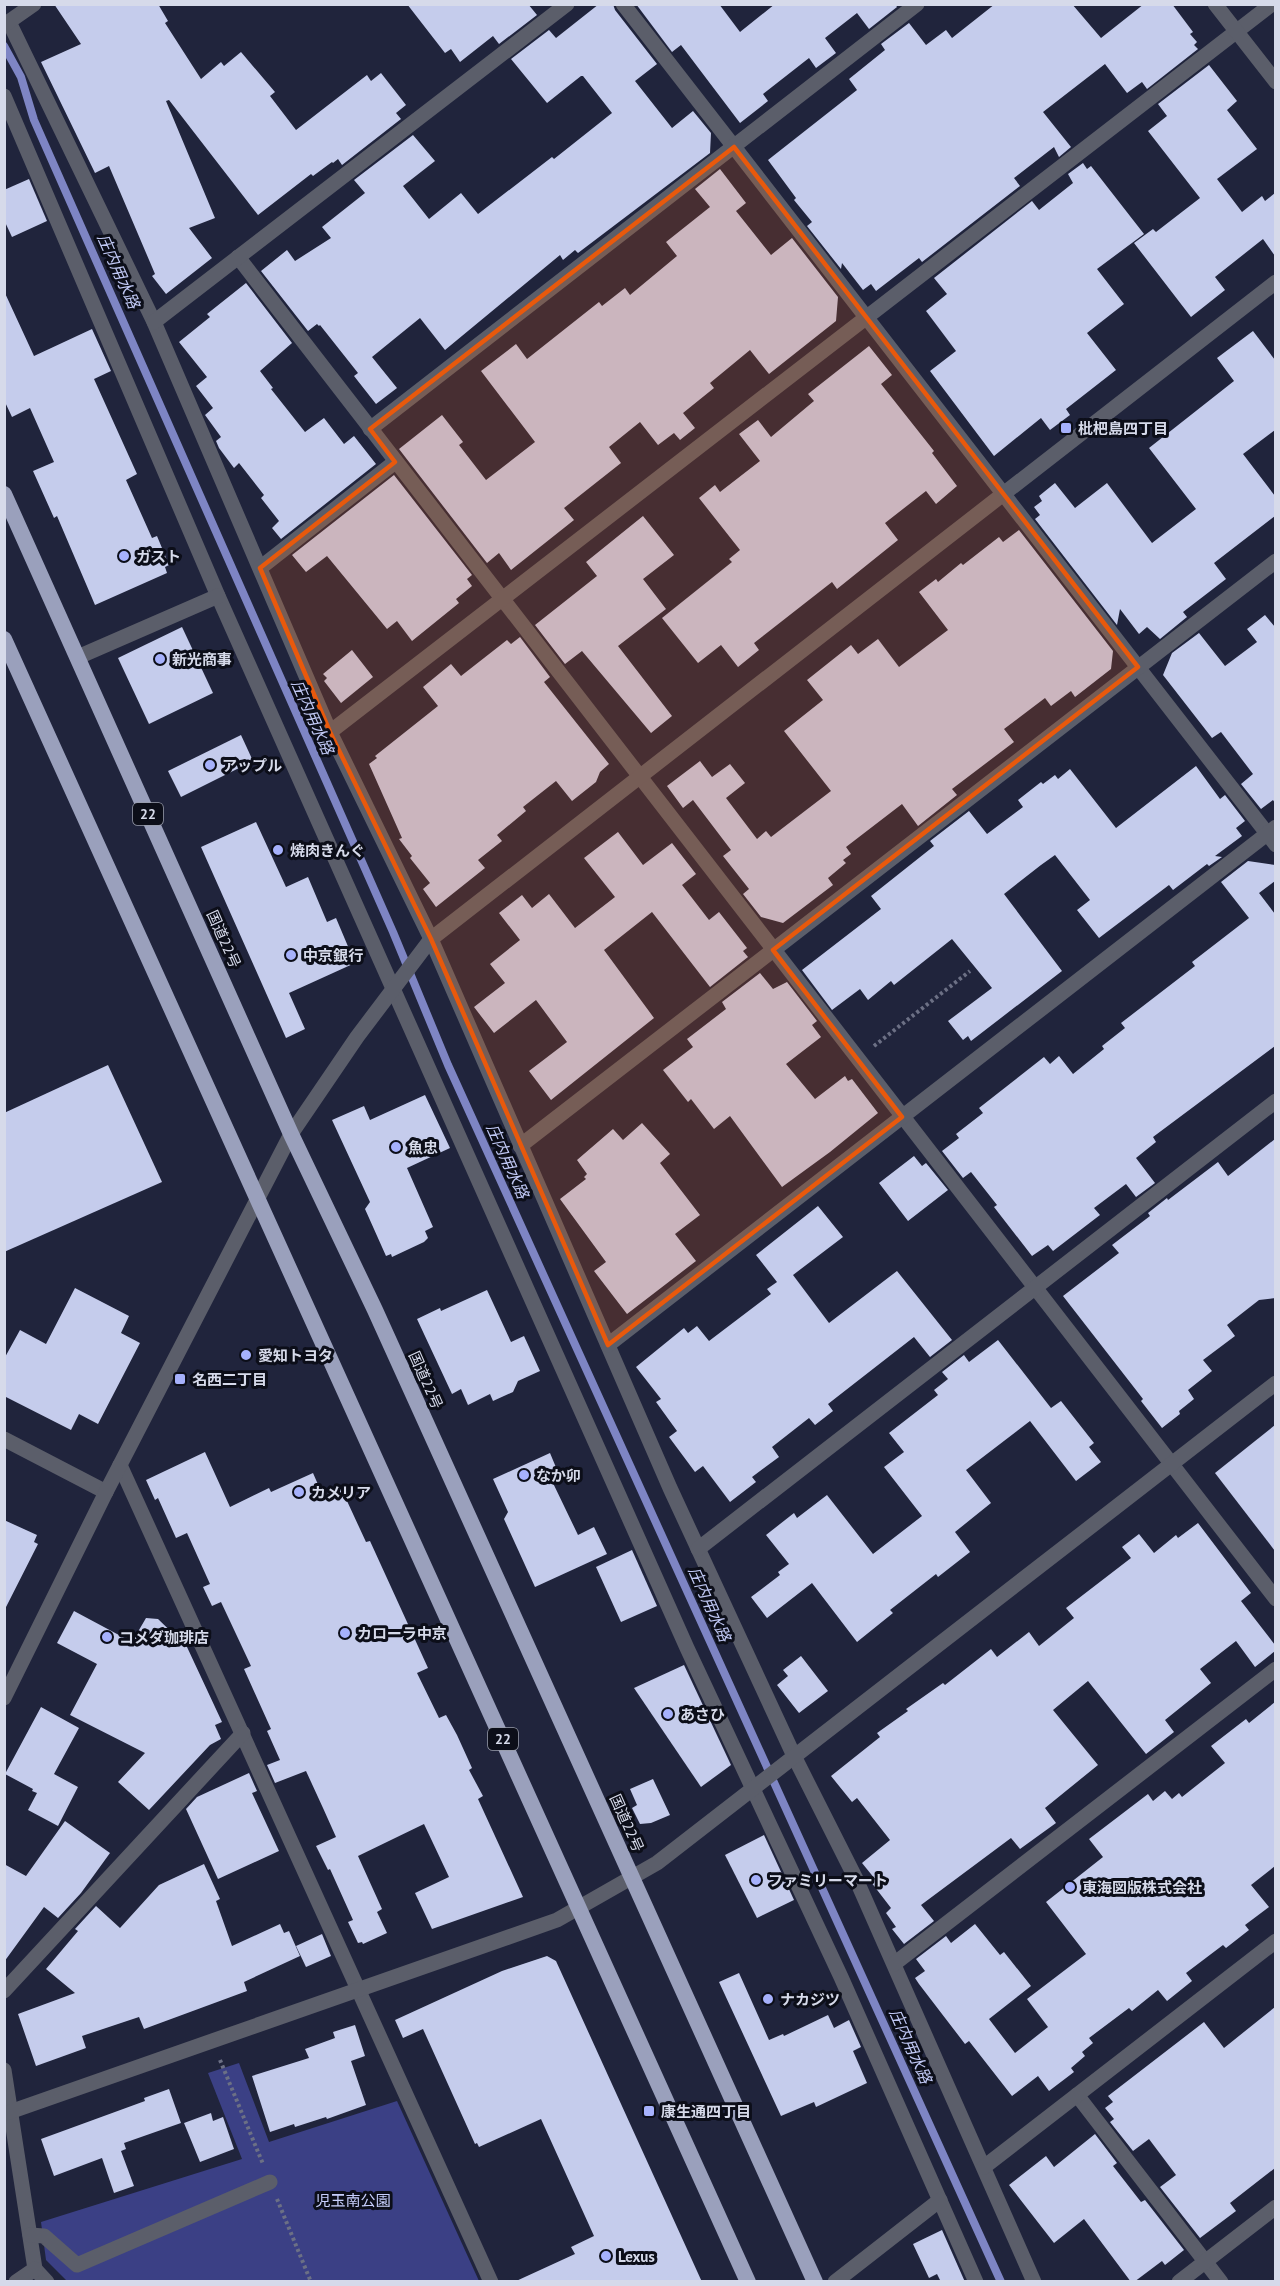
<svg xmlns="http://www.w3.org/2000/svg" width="1280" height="2286" font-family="'PT Sans','Noto Sans JP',sans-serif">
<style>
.green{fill:#3b4085}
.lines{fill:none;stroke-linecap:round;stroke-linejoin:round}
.stream{stroke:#7e85c4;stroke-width:8}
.building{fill:#c5ccec}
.path{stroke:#6c7085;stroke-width:4;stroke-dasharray:3 3;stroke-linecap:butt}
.minor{stroke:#5b5e6a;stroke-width:15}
.tertiary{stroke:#5b5e6a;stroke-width:15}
.trunk{stroke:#9aa0bc;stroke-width:16}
.marked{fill:#e8590c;fill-opacity:0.2;stroke:#e8590c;stroke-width:4.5;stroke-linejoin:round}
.poi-dot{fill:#a6b1fc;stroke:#0c0e19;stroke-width:2}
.labels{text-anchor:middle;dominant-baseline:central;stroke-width:6;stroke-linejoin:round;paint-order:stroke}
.shield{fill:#0c0e19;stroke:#999dab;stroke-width:1.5}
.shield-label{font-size:14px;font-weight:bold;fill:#d6daea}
.poi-label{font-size:15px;font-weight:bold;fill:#d6daea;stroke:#0c0e19;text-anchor:start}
.street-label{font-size:15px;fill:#d6daea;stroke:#0c0e19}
.park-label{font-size:15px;fill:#c8d0fd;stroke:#0c0e19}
.water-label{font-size:16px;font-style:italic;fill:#bfc7f3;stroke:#0c0e19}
</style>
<rect width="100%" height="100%" fill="#20243c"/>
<polygon class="green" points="239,2063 269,2142 397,2101 479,2281 67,2281 46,2260 41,2222 242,2159 208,2073"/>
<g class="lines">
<polyline class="stream" points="4,46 21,77 34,120 393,932 448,1065 1001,2282"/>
</g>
<g class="building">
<polygon points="54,4 158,4 168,21 165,23 201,79 221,62 224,66 241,52 275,92 270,96 296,130 367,75 371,81 381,73 406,105 396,113 401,119 342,165 338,159 333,163 332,162 313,176 311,174 258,215 169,100 166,101 215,218 189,228 212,258 166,294 152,276 155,274 109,166 95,173 41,62 81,44"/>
<polygon points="407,4 528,4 537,15 499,44 493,36 460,62 451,49 445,53"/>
<polygon points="599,4 613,4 615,10 657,64 635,81 672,128 693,111 711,133 710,153 578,253 575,250 563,260 560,255 445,350 420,318 372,357 397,388 376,404 354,376 358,373 320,325 319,326 317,324 308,331 261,271 287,250 295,261 331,238 322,227 365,193 354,180 413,135 435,161 403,186 429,219 461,193 478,214 552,157 554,159 612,113 583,76 581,76 547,103 511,59 549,30 556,38"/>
<polygon points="636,4 719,4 740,32 775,4 895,4 897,7 869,29 857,13 825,38 836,53 816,68 809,58 763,94 768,101 740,123 681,45 672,52"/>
<polygon points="995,4 1072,4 1101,38 1144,4 1172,4 1193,32 1190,34 1197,42 1194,45 1198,49 1147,89 1142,82 1127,93 1105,64 1043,112 1071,147 1059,157 1054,147 1014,178 1020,186 922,262 919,258 876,291 871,284 863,290 842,263 841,269 807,226 812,222 794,200 796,198 768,160 857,90 849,79 885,50 881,44 909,23 926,45 946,30 952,38"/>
<polygon points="1209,65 1237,101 1227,110 1257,149 1217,179 1242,212 1262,196 1265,201 1275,193 1275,256 1263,239 1215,277 1225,290 1191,317 1134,243 1153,229 1156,232 1200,198 1148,131 1167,116 1158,104"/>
<polygon points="1083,163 1087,169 1091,166 1144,234 1097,269 1124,304 1087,333 1116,370 1066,409 1070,415 1050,430 1041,418 994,456 930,371 956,351 926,311 947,294 934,278 1032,201 1039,210 1073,183 1068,174"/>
<polygon points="720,169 746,203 736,211 771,255 792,238 838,297 836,321 769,374 750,350 710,383 714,388 683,413 695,428 680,440 674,433 658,445 640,422 609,447 621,463 564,508 574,520 511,570 499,553 487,563 399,449 442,415 463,442 459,445 486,480 535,442 481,371 516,344 527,359 599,302 602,306 625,288 630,295 677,256 666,242 710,207 695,189"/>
<polygon points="29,179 47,221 12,237 4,220 4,190"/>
<polygon points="246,283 292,343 260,371 273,388 271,389 305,432 324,418 344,444 354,436 376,464 281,539 272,528 279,521 261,498 264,495 239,463 234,468 219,448 216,441 221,437 205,415 213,408 196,386 207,377 179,342 210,317 207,314"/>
<polygon points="4,291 34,356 92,329 111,371 94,379 137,474 126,480 152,538 157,536 169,565 165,567 167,573 95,605 57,516 54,518 33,471 54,462 30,408 12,417 4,400"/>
<polygon points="1253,331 1275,360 1275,430 1243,454 1275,496 1275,516 1214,563 1226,579 1183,612 1187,617 1160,639 1147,627 1139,634 1120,609 1117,625 1035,519 1040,515 1034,507 1042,501 1039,496 1055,483 1075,508 1107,483 1152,543 1196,509 1149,448 1234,381 1217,358"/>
<polygon points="869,346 892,375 881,384 934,451 932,453 957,486 936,504 926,491 885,523 898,540 837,589 832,582 754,643 759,650 738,667 721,645 698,663 662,618 732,562 729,559 740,550 699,498 715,485 720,492 760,461 739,434 758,420 771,437 814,401 808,394"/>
<polygon points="394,475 472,575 467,579 472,586 456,599 459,603 412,641 397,621 387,629 327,556 306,572 292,555"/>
<polygon points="643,516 674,555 643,579 666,609 618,646 672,716 651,733 582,651 565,664 535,625 597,576 586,562"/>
<polygon points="1019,530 1113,651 1111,669 1075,697 1071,691 1051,706 1045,698 1004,729 1014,742 952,789 957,795 918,826 902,804 846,847 851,854 843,860 846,863 828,878 833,885 783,923 761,917 743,894 749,889 723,856 731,850 693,800 683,808 667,786 700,761 712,777 730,764 745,783 726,798 757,839 766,831 771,837 831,791 784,731 823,700 807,680 851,645 858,654 878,639 899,667 948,630 919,592 936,579 938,582 961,563 963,565 999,537 1003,542"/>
<polygon points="1265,615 1275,627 1275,803 1273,800 1261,809 1241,784 1253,774 1221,732 1212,738 1163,675 1172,653 1199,633 1225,666 1257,642 1247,629"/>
<polygon points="182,627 213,693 149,724 118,658"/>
<polygon points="520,637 550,677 544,682 609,764 600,772 596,782 572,801 556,781 523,807 526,811 497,835 502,841 478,860 485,868 436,907 423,889 430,883 410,858 412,856 399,839 402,838 369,764 377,758 375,756 438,706 423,687 451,664 461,676 507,640 511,644"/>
<polygon points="352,650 373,677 341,703 324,681 327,678 323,674"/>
<polygon points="241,735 253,761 181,797 168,771"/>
<polygon points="1196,766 1220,799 1225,795 1245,821 1236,828 1242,836 1215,856 1222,857 1209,866 1207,864 1173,890 1169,885 1099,938 1077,910 1090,900 1055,855 1041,865 1004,894 1062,971 971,1041 968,1036 963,1040 948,1021 992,988 952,939 894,985 891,981 868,1000 860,989 832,1010 802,970 881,909 871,896 934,846 930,841 969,811 987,834 1023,807 1018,800 1041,782 1043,784 1055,775 1058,779 1070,769 1116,828"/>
<polygon points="256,822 286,887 308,877 327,922 336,918 355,963 289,993 305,1029 286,1038 201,847"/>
<polygon points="618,832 643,865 672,843 696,874 682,885 709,920 719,912 747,948 743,951 748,957 710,987 652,912 604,950 654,1018 551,1100 529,1071 567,1042 536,1000 494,1033 474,1007 505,983 490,964 520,940 499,913 522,895 532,908 549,894 575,928 615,897 584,858"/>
<polygon points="1248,861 1275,865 1275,881 1259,893 1275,914 1275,1046 1153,1137 1156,1142 1136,1158 1155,1183 1136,1197 1126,1184 1094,1208 1100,1215 1053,1251 1048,1245 1032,1256 994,1207 997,1205 971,1172 963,1178 942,1151 959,1138 956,1134 983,1113 979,1108 1044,1057 1050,1064 1059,1056 1073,1074 1104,1049 1102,1046 1125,1028 1121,1023 1195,966 1192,962 1249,918 1221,882"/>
<polygon points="760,973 773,989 787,982 817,1021 812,1025 821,1037 786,1064 815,1099 845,1076 848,1081 852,1079 878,1113 830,1152 782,1187 730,1116 714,1129 691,1099 688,1102 663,1070 693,1047 687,1039 726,1009 722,1002"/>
<polygon points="108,1065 162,1182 4,1252 4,1113"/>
<polygon points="425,1095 450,1148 407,1168 433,1227 425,1231 428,1238 424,1242 392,1257 391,1254 386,1256 365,1209 370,1202 332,1120 364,1106 370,1120"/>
<polygon points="642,1123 670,1154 660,1163 700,1215 675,1234 696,1261 627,1314 594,1271 606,1262 560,1199 586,1179 584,1177 587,1174 577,1160 613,1129 623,1140"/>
<polygon points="1275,1139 1275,1298 1259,1300 1227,1325 1235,1336 1203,1360 1212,1371 1188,1390 1194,1399 1179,1411 1180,1414 1162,1428 1141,1401 1143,1399 1063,1296 1119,1253 1112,1245 1150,1216 1148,1213 1167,1198 1168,1200 1218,1162 1228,1176"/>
<polygon points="914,1156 922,1166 926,1163 948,1190 908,1221 879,1183"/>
<polygon points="818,1206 843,1237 793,1275 829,1323 897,1271 952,1340 930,1357 914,1337 828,1404 833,1411 815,1425 809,1418 772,1447 779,1457 752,1477 756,1482 730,1502 703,1466 695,1472 669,1437 677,1431 656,1402 661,1399 636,1367 684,1328 688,1333 697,1326 709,1341 771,1294 767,1289 777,1282 756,1255"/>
<polygon points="75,1288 129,1316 121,1333 140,1343 98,1424 79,1414 71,1430 4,1396 4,1359 20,1330 46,1344"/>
<polygon points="487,1290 511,1342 524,1336 540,1371 518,1381 513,1392 493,1401 490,1394 468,1405 461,1389 452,1394 417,1319 440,1308 441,1311"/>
<polygon points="998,1340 1051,1408 1061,1401 1094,1443 1089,1447 1101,1462 1076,1481 1030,1421 966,1470 991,1503 955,1532 970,1552 938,1577 936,1574 890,1610 893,1613 857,1642 812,1583 767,1618 751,1597 780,1575 778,1572 789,1564 766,1535 794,1513 797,1518 827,1495 873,1554 922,1516 884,1467 904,1452 889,1433 938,1395 934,1390 948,1379 942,1372 964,1355 969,1362"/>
<polygon points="1275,1425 1275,1551 1215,1473"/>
<polygon points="205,1452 230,1507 269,1488 271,1492 313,1473 323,1496 341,1488 366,1542 370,1541 428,1668 417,1673 439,1718 446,1715 457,1735 472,1768 469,1770 483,1796 478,1799 523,1897 432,1929 415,1893 449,1877 424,1824 358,1856 382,1909 377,1912 387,1933 363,1944 362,1942 358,1943 348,1922 353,1920 330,1869 328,1870 316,1846 336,1837 323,1808 306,1771 275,1783 267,1765 280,1760 267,1731 271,1729 244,1669 251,1666 221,1602 212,1606 203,1587 210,1584 187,1533 176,1538 158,1498 155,1500 146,1480"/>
<polygon points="550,1453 560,1477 552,1481 578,1535 594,1527 607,1554 535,1587 504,1519 508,1512 493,1479"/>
<polygon points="4,1520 37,1535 34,1542 38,1544 4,1611"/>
<polygon points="1198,1523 1251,1593 1241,1601 1275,1645 1275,1651 1255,1667 1236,1641 1200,1669 1211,1683 1165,1720 1174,1732 1146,1754 1088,1681 1053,1710 1098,1765 1045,1808 1056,1823 1020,1849 1011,1838 921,1905 934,1921 904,1944 892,1929 896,1927 886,1913 891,1908 871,1882 875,1879 862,1863 890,1840 857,1798 852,1802 831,1776 880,1737 877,1733 908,1711 906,1709 943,1683 945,1685 991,1649 997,1657 1029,1632 1039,1646 1074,1618 1066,1608 1131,1558 1122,1547 1139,1534 1154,1553 1176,1535 1178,1538"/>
<polygon points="632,1550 657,1606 621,1622 596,1567"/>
<polygon points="74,1611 132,1642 146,1618 158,1619 187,1647 222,1722 215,1725 221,1739 210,1745 149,1810 118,1782 145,1753 70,1715 97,1664 57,1643"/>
<polygon points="801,1656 828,1691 799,1713 777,1685 788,1676 783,1670"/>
<polygon points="684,1665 731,1765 701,1787 634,1688"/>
<polygon points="1275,1702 1275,1866 1251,1885 1269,1907 1245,1925 1249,1930 1226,1948 1223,1945 1186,1973 1192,1981 1167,2001 1158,1990 1132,2011 1129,2008 1089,2038 1093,2043 1082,2052 1085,2056 1071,2068 1074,2072 1049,2091 1038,2076 1012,2096 969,2041 965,2044 919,1984 915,1978 925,1971 916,1959 946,1936 951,1943 975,1924 1000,1955 1004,1952 1031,1986 989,2019 1015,2053 1048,2027 1027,1999 1086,1954 1046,1902 1103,1857 1089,1839 1148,1794 1153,1801 1165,1791 1172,1799 1179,1793 1182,1797 1225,1763 1211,1746 1246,1719 1249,1723"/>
<polygon points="41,1707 79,1728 54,1774 78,1787 58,1826 28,1810 37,1793 32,1791 33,1789 5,1774"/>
<polygon points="249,1773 257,1791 252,1793 279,1851 218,1879 186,1809 197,1797"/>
<polygon points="653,1779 670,1815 651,1823 640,1824 632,1808 637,1805 630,1789"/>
<polygon points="65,1821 110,1853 81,1893 58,1918 44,1907 4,1962 4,1864 26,1876"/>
<polygon points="764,1835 794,1900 757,1918 725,1855"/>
<polygon points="204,1864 220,1899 216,1901 232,1946 280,1924 284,1933 289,1931 300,1956 244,1982 247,1991 144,2029 139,2017 82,2036 86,2048 36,2066 18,2014 75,1993 46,1969 78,1931 75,1929 96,1906 120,1928 159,1885"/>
<polygon points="322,1934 331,1956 306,1967 296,1946"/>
<polygon points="547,1956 556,1961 702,2282 514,2282 575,2254 571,2247 594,2236 541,2119 479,2147 477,2143 475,2144 423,2029 403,2038 395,2020 502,1971"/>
<polygon points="739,1973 769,2040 783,2034 784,2036 828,2015 834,2028 849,2020 861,2047 853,2051 867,2083 816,2107 814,2102 781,2116 719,1982"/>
<polygon points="1275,2007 1275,2168 1230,2203 1236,2211 1200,2238 1160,2187 1176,2175 1149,2139 1133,2151 1110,2122 1114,2119 1105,2108 1113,2102 1108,2096 1204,2022 1224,2048"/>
<polygon points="355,2025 365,2056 351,2061 366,2105 327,2119 326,2117 295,2127 294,2124 270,2132 252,2076 309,2058 305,2049 335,2038 333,2032"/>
<polygon points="169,2089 181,2123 124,2143 126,2149 121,2151 134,2186 114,2193 102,2158 54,2176 41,2139 145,2101 144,2098"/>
<polygon points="211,2113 213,2121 223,2117 234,2149 200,2162 184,2123"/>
<polygon points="1095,2134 1117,2163 1113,2166 1141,2202 1145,2200 1184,2250 1165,2265 1162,2261 1134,2282 1131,2282 1084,2219 1054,2243 1009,2185 1046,2156 1054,2167"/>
<polygon points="942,2230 965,2282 941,2282 937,2274 929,2278 913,2244"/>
</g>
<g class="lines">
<g class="path">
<polyline points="874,1046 970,971"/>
<polyline points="220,2060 263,2164"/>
<polyline points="277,2199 311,2282"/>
</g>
<g class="minor">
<polyline points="623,4 1276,845"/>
<polyline points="9,22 154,322 330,732 431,939 670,1488 794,1756 856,1879 1034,2282"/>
<polyline points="4,25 34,4"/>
<polyline points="4,96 218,596 687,1648 841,1977 976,2282"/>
<polyline points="238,257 1276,1599"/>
<polyline points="154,322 567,4"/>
<polyline points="370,429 917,4"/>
<polyline points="260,568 395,462"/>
<polyline points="78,657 218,596"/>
<polyline points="330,732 1272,4"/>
<polyline points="520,1146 1276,561"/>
<polyline points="608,1345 1276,827"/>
<polyline points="4,1439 106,1492"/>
<polyline points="120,1465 491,2282"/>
<polyline points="698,1549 1276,1101"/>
<polyline points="894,1964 1276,1669"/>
<polyline points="4,1991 243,1733"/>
<polyline points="4,2070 35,2269 47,2282"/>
<polyline points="1077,2095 1221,2282"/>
<polyline points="984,2167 1276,1941"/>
<polyline points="30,2235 44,2236 77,2265 270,2182"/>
<polyline points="16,2282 35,2269"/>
<polyline points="835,2282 940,2200"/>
<polyline points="1179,2282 1276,2207"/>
</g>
<g class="tertiary">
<polyline points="1215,4 1276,82"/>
<polyline points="4,1698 106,1492 291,1134 357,1037 431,939 1276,282"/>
<polyline points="4,2114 557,1920 657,1863 1276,1383"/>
</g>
<g class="trunk">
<polyline points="4,494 291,1134 375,1310 815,2282"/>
<polyline points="4,639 748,2282"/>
</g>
</g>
<path class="marked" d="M734 147 1138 667 773 950 902 1117 608 1345 431 939 330 732 260 568 395 462 370 429Z"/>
<g class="poi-dot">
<rect x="1060" y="422" width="12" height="12" rx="3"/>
<circle cx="124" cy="556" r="6"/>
<circle cx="160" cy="659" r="6"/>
<circle cx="210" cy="765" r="6"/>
<circle cx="278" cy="850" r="6"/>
<circle cx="291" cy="955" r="6"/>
<circle cx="396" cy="1147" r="6"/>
<circle cx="246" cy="1355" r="6"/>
<rect x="174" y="1373" width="12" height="12" rx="3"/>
<circle cx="524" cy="1475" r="6"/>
<circle cx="299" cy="1492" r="6"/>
<circle cx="345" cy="1633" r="6"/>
<circle cx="107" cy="1637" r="6"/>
<circle cx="668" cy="1714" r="6"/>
<circle cx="756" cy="1880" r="6"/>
<circle cx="1070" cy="1887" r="6"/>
<circle cx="768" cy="1999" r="6"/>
<rect x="643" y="2105" width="12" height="12" rx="3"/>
<circle cx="606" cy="2256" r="6"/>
</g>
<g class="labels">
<g class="shield">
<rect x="133" y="803" width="30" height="22" rx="4.5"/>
<rect x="488" y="1728" width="30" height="22" rx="4.5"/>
</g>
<g class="shield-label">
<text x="148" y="814">22</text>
<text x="503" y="1739">22</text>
</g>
<g class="poi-label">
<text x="1078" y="428">枇杷島四丁目</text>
<text x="136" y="556">ガスト</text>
<text x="172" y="659">新光商事</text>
<text x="222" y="765">アップル</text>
<text x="290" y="850">焼肉きんぐ</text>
<text x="303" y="955">中京銀行</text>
<text x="408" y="1147">魚忠</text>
<text x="258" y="1355">愛知トヨタ</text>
<text x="192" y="1379">名西二丁目</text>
<text x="536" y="1475">なか卯</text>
<text x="311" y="1492">カメリア</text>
<text x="357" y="1633">カローラ中京</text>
<text x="119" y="1637">コメダ珈琲店</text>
<text x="680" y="1714">あさひ</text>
<text x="768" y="1880">ファミリーマート</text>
<text x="1082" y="1887">東海図版株式会社</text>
<text x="780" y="1999">ナカジツ</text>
<text x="661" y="2111">康生通四丁目</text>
<text x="618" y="2256">Lexus</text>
</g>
<g class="street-label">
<text transform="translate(224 939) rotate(66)">国道22号</text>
<text transform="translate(426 1380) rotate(66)">国道22号</text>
<text transform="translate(627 1823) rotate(66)">国道22号</text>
</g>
<g class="park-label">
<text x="353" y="2200">児玉南公園</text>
</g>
<g class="water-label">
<text transform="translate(119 271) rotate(66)">庄内用水路</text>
<text transform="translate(313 717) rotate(66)">庄内用水路</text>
<text transform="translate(508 1161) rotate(66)">庄内用水路</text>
<text transform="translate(710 1604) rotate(66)">庄内用水路</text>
<text transform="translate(911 2046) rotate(66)">庄内用水路</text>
</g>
</g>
<rect width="1280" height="2286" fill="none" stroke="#d6daea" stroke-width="12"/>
</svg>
